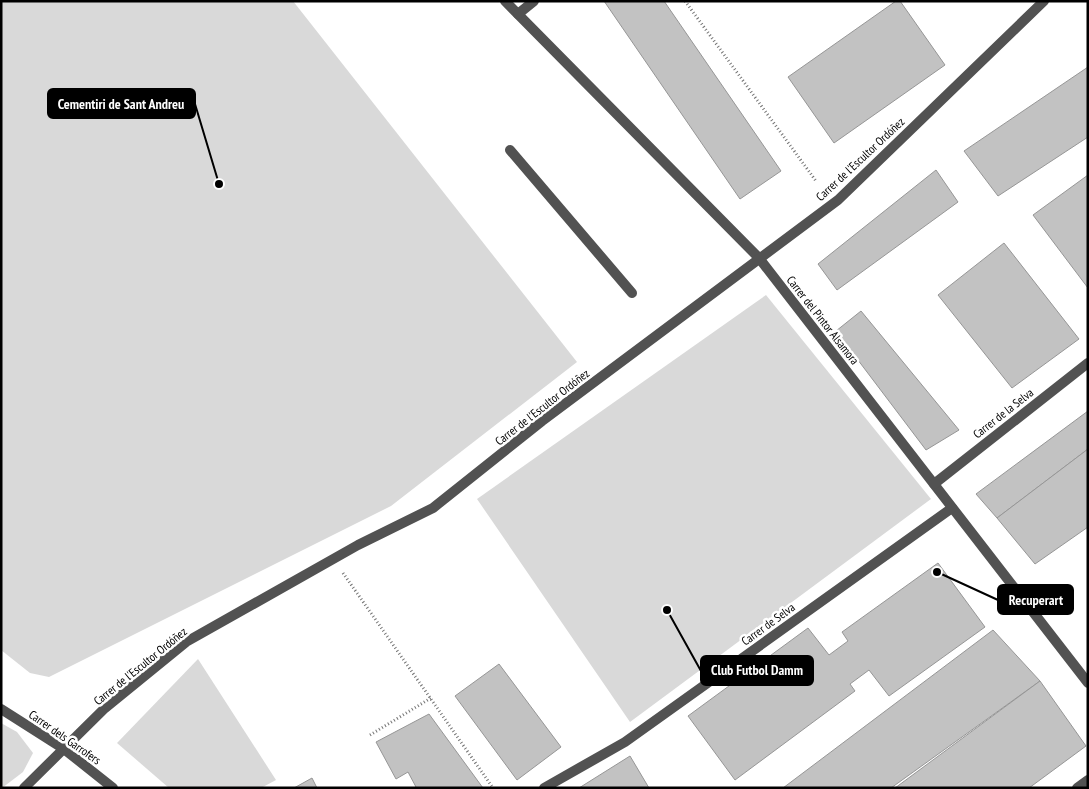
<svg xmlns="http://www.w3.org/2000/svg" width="1089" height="789" font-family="'PT Sans Narrow',sans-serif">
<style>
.green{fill:#d9d9d9}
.building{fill:#c2c2c2;stroke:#969696}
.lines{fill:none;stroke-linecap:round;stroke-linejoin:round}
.path{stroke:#747474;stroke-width:3;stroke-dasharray:1 2.5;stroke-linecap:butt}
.service{stroke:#525252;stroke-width:10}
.minor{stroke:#525252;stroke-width:10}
.labels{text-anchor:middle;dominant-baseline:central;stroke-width:5;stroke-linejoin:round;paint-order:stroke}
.street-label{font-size:12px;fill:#000;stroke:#fff}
.leader{fill:none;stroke:#000;stroke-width:2}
.callout-dot{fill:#000;stroke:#fff;stroke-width:2}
.callout{fill:#000;stroke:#000;stroke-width:2}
.callout-label{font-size:14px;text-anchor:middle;font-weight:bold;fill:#fff}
</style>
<rect width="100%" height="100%" fill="#fff"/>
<g class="green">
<polygon points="1,1 293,1 577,362 391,506 49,677 30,673 1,650"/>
<polygon points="766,295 931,499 630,722 477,499"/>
<polygon points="198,659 276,780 261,788 169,788 117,743"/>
<polygon points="1,723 17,732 33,753 23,772 2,788"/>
</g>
<g class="building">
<polygon points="604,1 664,1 781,171 740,199"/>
<polygon points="896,1 900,1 945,65 834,143 788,77"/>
<polygon points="1088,67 1088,137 998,196 964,151"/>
<polygon points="936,170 958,202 837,290 818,264"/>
<polygon points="1088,175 1088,288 1033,215"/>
<polygon points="1004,243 1079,339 1012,388 938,295"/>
<polygon points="861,311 959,430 926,450 836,331"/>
<polygon points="1088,411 1088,449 997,518 976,494"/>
<polygon points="1088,449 1088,527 1035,564 997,518"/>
<polygon points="938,563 985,627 889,696 869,670 850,684 855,691 735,780 688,716 808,628 829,655 848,641 842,632"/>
<polygon points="993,630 1040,681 891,788 783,788"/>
<polygon points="499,664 561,747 517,780 455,696"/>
<polygon points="1040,681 1086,746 1029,788 895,788"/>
<polygon points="429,714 483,788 414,788 416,787 408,772 396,779 376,742"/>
<polygon points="630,756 649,788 579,788"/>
<polygon points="312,778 317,788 294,788"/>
</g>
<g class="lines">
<g class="path">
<polyline points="685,1 816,181"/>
<polyline points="343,573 493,788"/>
<polyline points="370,735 431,698"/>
</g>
<polyline class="service" points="510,150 632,293"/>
<g class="minor">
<polyline points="505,1 759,258 1088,683"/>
<polyline points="518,14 534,1"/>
<polyline points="934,484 1088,363"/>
<polyline points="1,709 64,749 113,788"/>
<polyline points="24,788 105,708 186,642 358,545 433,508 542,421 838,200 1044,1"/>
<polyline points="544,788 625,742 952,508"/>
<polyline points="1077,788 1088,780"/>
</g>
</g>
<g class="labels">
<g class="street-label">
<text transform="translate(860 159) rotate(-43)">Carrer de l'Escultor Ordóñez</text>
<text transform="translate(823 320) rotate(52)">Carrer del Pintor Alsamora</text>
<text transform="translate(542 407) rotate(-38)">Carrer de l'Escultor Ordóñez</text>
<text transform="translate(1003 413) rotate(-38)">Carrer de la Selva</text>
<text transform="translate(768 624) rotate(-36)">Carrer de Selva</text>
<text transform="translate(140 666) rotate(-39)">Carrer de l'Escultor Ordóñez</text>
<text transform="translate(65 737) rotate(35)">Carrer dels Garrofers</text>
</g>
</g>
<path class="leader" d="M219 184L195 104M937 572L998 600M667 610L701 671"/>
<g class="callout-dot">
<circle cx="219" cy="184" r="5"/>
<circle cx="937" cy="572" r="5"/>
<circle cx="667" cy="610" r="5"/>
</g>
<g class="callout">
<rect x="48" y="89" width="147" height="29" rx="5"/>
<rect x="998" y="585" width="75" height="29" rx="5"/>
<rect x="701" y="656" width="112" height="29" rx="5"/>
</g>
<g class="callout-label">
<text x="121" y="109">Cementiri de Sant Andreu</text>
<text x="1036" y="605">Recuperart</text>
<text x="757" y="675">Club Futbol Damm</text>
</g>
<rect width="1089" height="789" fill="none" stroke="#000000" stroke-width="5"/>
</svg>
